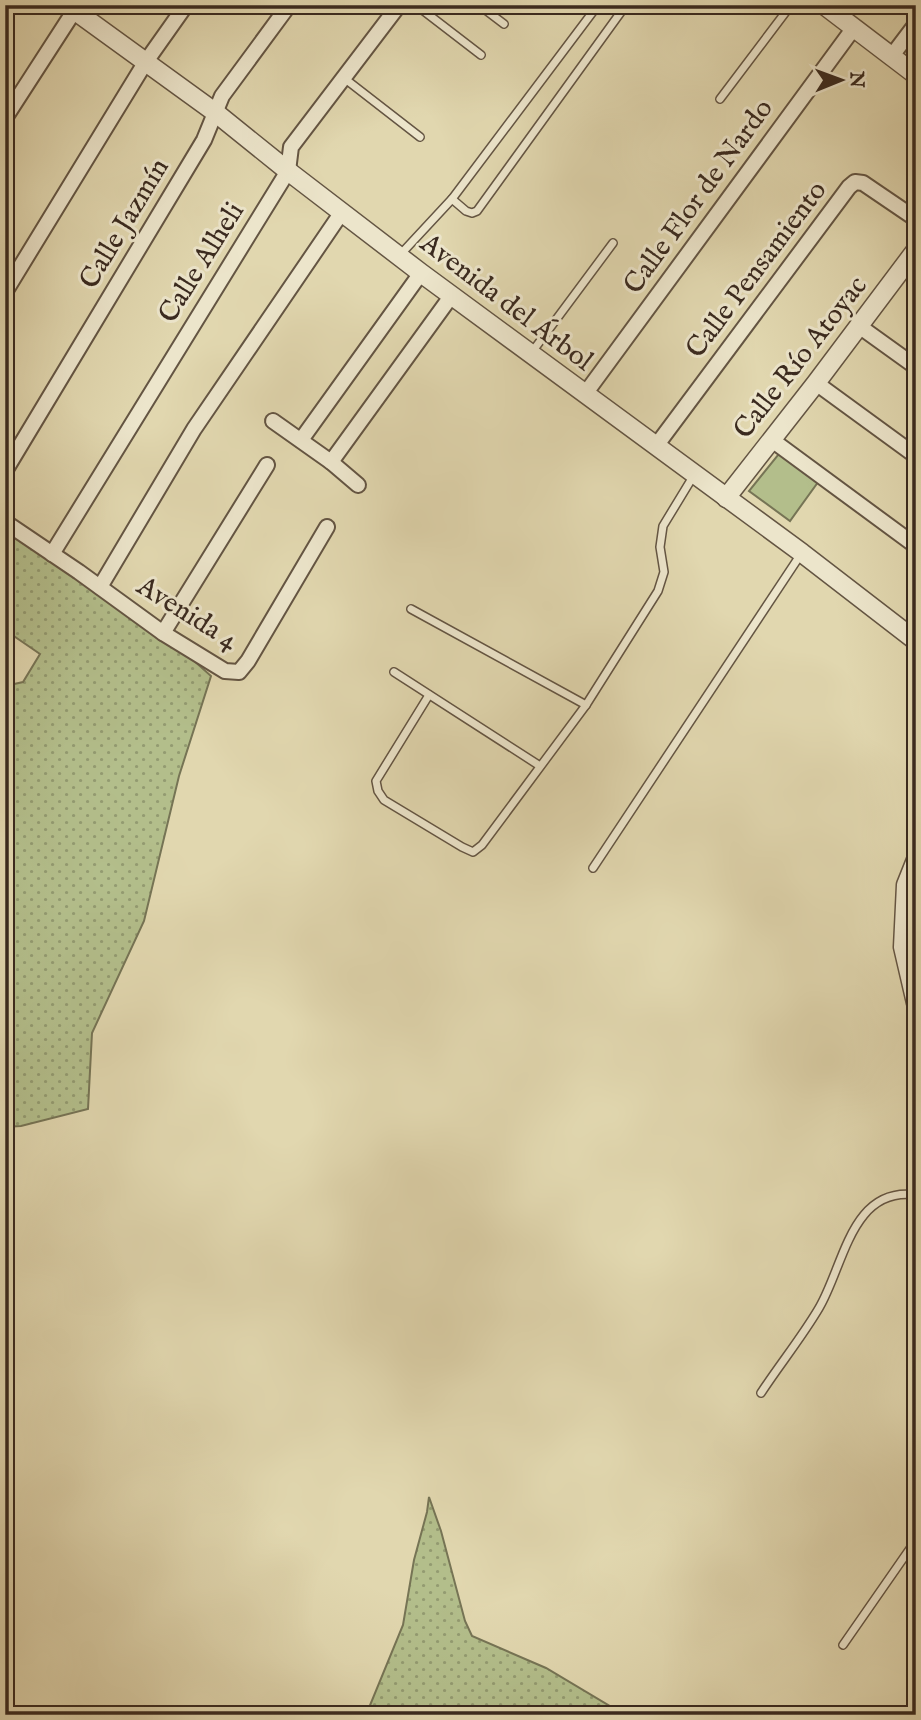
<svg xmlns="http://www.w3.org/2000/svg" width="921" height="1720" font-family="'IM FELL English',serif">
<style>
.grass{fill:url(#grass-dots);stroke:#767455;stroke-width:2}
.park{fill:#b3be8b;stroke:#767455;stroke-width:2}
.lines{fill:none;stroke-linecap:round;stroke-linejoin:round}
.service-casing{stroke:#645543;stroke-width:10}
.minor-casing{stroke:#645543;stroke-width:18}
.tertiary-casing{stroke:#645543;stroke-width:21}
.service{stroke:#ece5cb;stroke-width:7}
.minor{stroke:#ece5cb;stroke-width:14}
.tertiary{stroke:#ece5cb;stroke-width:18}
.labels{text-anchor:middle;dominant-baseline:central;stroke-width:6;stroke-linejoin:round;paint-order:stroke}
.street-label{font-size:28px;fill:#3a2a1f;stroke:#ece5cb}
</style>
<defs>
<pattern id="grass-dots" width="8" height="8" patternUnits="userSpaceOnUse" patternTransform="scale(1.75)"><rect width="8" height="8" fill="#b3be8b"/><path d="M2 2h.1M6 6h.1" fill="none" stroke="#939b71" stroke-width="1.8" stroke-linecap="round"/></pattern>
</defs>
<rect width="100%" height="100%" fill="#e1d7af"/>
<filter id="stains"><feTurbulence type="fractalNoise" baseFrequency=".00286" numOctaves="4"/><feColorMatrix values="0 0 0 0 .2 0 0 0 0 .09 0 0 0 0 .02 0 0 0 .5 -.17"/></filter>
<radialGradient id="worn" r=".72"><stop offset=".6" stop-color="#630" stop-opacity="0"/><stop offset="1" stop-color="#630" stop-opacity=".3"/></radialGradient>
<g class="grass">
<polygon points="5,527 163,633 211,676 179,776 144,921 92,1033 88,1109 21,1126 5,1127 5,686 23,682 40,654 5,630"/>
<polygon points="429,1497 441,1531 465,1621 472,1636 546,1668 610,1706 637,1715 366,1715 403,1625 414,1560 427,1512"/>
</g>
<polygon class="park" points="782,450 821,478 790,521 749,491"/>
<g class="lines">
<defs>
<g id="service">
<polyline points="416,5 481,55"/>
<polyline points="479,5 504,24"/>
<polyline points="344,78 420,137"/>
<polyline points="720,99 791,5"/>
<polyline points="452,199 466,211 472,213 477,211 626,5"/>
<polyline points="400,255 452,199 598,5"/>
<polyline points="532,352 613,243"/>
<polyline points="411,609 586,705"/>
<polyline points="394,672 540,766"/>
<polyline points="429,695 376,781 378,791 384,800 462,847 473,852 482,845 586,705 658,591 664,572 660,547 663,526 694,475"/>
<polyline points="593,868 801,554"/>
<path d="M761 1393C780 1364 802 1337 819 1308 844 1266 851 1186 916 1195"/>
<polyline points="843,1645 916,1540"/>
</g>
<g id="minor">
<polyline points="891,57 916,24"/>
<polyline points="5,118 78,5"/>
<polyline points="5,292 145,63 186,5"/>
<polyline points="859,326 916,367"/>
<polyline points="816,383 916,456"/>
<polyline points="585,394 853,29"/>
<polyline points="273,421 331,462 358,485"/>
<polyline points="301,440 421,273"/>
<polyline points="772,440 916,546"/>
<polyline points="656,446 849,187 855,182 863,183 916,219"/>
<polyline points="331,462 452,295"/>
<polyline points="5,471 204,140 222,96 289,5"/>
<polyline points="5,522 79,572 163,633 225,671 239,672 248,661 327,527"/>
<polyline points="52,554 288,171 291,147 399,5"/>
<polyline points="100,587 194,429 342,212"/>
<polyline points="163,633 267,465"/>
</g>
<g id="tertiary">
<polyline points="67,5 216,113 288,171 421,273 802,553 916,641"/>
<polyline points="824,5 916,75"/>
<polyline points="726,498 816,383 916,250"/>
<polyline points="916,860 906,885 903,947 916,1003"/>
</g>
</defs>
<use href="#service" class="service-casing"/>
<use href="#minor" class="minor-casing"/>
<use href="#tertiary" class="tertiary-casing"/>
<use href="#service" class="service"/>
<use href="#minor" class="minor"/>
<use href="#tertiary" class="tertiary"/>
</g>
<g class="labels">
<g class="street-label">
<text transform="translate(699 197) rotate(-54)">Calle Flor de Nardo</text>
<text transform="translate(125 224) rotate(-59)">Calle Jazmín</text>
<text transform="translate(202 263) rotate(-58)">Calle Alheli</text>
<text transform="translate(757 270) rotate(-53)">Calle Pensamiento</text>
<text transform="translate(506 303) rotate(37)">Avenida del Árbol</text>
<text transform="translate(801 358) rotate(-52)">Calle Río Atoyac</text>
<text transform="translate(187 614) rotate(32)">Avenida 4</text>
</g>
</g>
<rect width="921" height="1720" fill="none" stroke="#e1d7af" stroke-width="28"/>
<rect x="7" y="7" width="907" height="1706" fill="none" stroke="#3a2a1f" stroke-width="3.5"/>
<rect x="14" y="14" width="893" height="1692" fill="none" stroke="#3a2a1f" stroke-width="2"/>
<g transform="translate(841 80) rotate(89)" stroke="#ece5cb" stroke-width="5" paint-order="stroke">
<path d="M0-5L12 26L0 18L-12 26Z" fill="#3a2a1f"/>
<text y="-10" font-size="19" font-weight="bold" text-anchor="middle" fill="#3a2a1f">N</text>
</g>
<rect width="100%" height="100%" filter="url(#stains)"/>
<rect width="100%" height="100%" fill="url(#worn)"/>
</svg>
